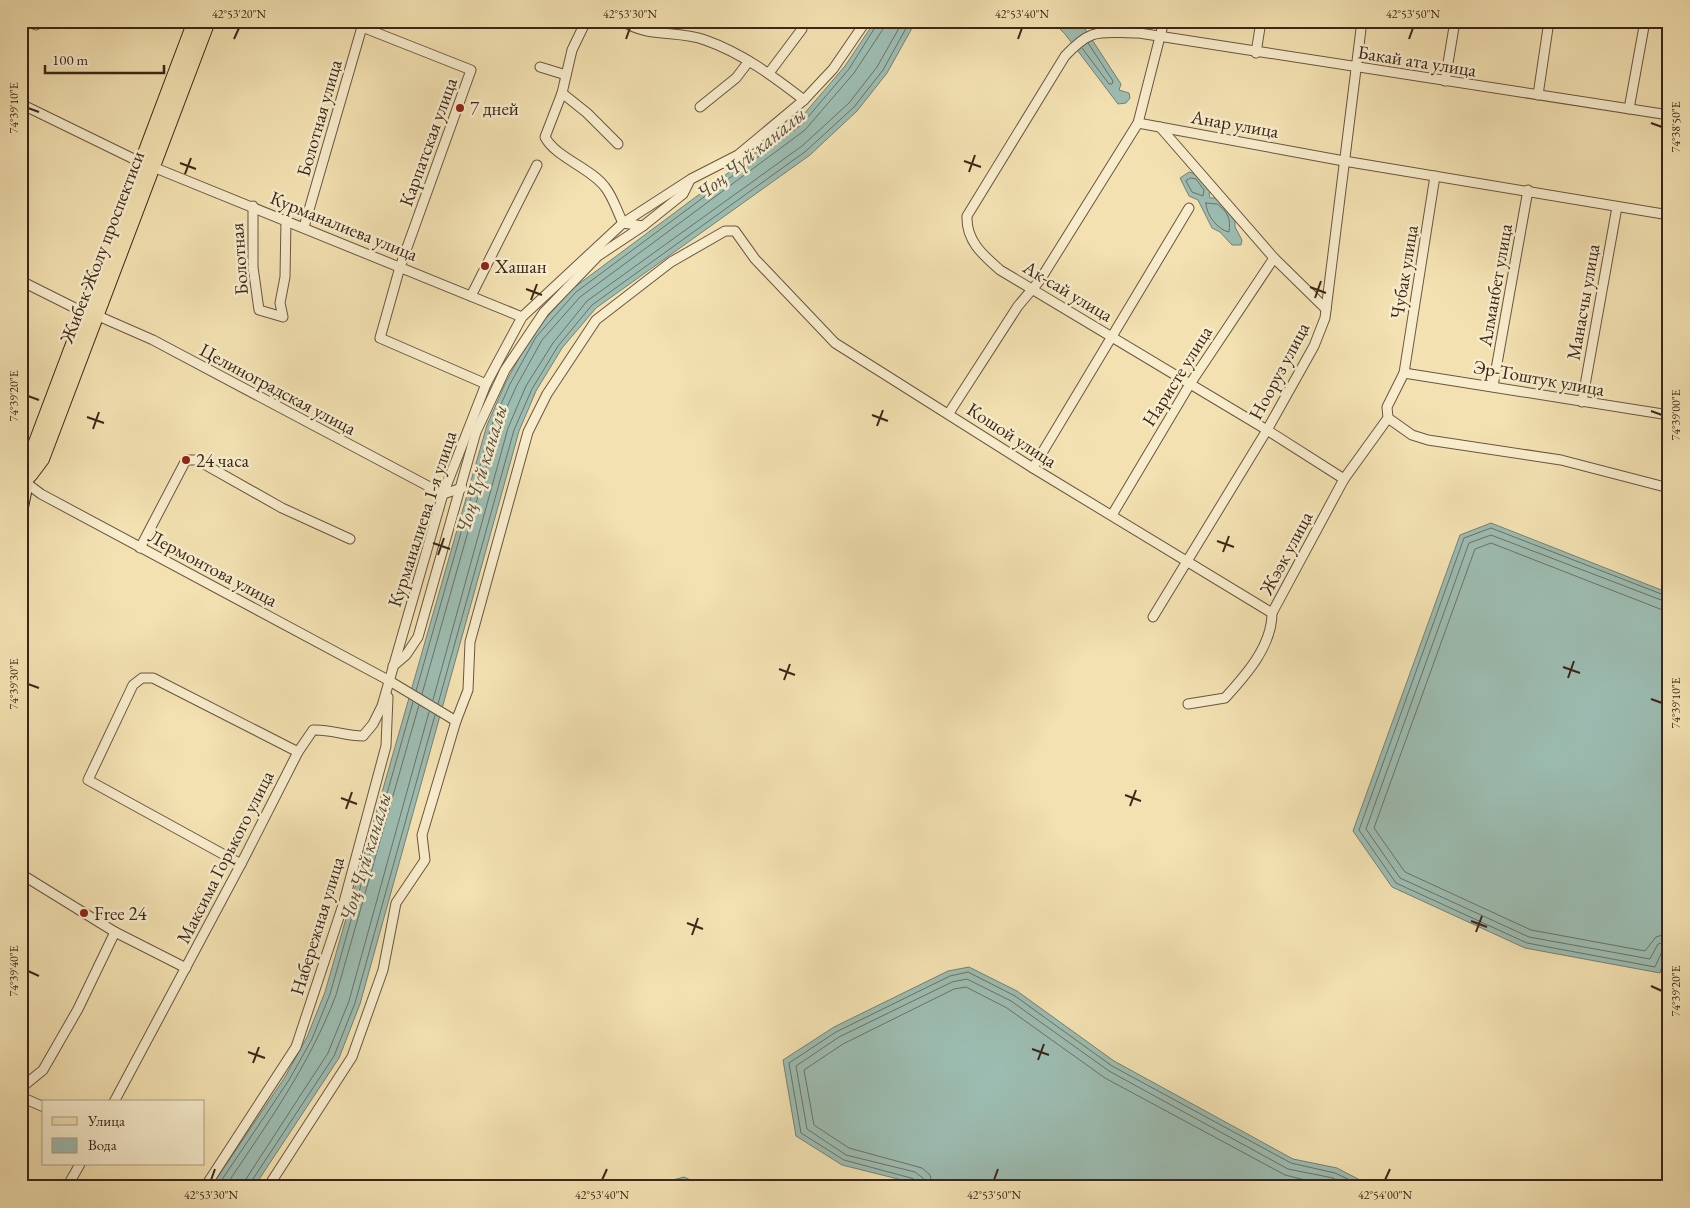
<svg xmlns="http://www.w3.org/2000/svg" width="1690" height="1208" font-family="'EB Garamond',serif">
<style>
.water{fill:#9cbcb1;stroke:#768074}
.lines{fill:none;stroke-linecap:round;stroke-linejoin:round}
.shore{stroke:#6c7165;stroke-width:1}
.minor-casing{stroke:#6a553f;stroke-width:11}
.primary-casing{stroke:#3c2619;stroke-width:16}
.minor{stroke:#f7eccc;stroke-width:9}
.primary{stroke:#f3e1b1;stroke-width:14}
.ticks{fill:none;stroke:#3c2619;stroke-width:2}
.poi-dot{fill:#8f2418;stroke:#f7eccc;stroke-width:2}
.labels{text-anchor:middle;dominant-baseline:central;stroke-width:5;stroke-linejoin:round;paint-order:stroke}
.street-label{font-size:19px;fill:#3c2619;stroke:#f7eccc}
.poi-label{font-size:19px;fill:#3c2619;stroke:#f7eccc;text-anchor:start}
.water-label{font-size:20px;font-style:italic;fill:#544c3f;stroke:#f7eccc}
.neatline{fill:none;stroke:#3c2619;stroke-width:2}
.ticks-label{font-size:12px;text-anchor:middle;fill:#3c2619}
</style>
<rect width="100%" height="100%" fill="#f3e1b1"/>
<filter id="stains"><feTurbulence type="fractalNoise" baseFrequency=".004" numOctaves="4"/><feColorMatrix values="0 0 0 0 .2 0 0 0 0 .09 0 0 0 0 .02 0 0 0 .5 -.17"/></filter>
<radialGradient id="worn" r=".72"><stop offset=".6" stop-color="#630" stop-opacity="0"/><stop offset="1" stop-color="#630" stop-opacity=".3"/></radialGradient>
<g class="water">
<polygon points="875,21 916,21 887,73 857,111 810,155 596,308 562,348 536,391 519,431 360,1004 339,1058 254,1187 211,1187 285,1077 307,1037 325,992 487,425 506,382 532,334 572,289 798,121 845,66"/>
<polygon points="1052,21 1076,21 1085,29 1121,84 1119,90 1129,93 1130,98 1126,103 1118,104 1065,34"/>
<polygon points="1189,172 1199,175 1213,191 1209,193 1210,198 1218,198 1235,218 1235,227 1242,240 1241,245 1232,245 1220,232 1212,228 1198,200 1189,196 1180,178"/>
<polygon points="1491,523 1669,593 1669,945 1660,973 1525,948 1392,887 1353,831 1460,535"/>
<polygon points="969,967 1017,991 1114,1061 1293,1159 1337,1168 1360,1180 1360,1187 919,1187 910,1182 842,1165 796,1136 783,1060 834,1027 948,971"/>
<polygon points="684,1177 706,1187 653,1187 654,1185"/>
</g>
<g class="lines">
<g class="shore">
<polyline points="1082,48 1109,84 1112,84 1113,81 1088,43"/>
<polygon points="1191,178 1196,179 1204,190 1203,196 1192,192 1186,181"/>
<path d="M1206 203 1217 204C1228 212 1231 219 1229 232 1218 230 1206 215 1206 203Z"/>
<polyline points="1669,597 1491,528 1464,538 1359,830 1396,883 1527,943 1655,967 1663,949 1669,947"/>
<polyline points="1669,603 1491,535 1469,543 1366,829 1400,878 1529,937 1650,959 1658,944 1669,941"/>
<polyline points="1669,611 1660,609 1491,543 1475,549 1374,828 1405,872 1531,930 1645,951 1656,937 1669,933"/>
<polyline points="416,691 491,427 510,384 536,337 576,292 801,125 849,69 879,21"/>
<polyline points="422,694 497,429 516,387 542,340 580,297 805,130 854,73 883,29 885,21"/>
<polyline points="433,700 508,428 526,386 553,343 587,301 802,146 849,103 877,67 903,21"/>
<polyline points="438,704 514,430 532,389 558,346 592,305 806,151 854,107 883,70 910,21"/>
<polyline points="217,1187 289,1080 312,1039 330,994 413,702"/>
<path d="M225 1187C267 1124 309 1066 336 995L419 705"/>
<polyline points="244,1187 246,1179 328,1053 349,1001 429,712"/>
<polyline points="250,1187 251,1182 334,1056 355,1003 435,715"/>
<polyline points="919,1187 918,1181 911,1178 844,1160 801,1133 789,1063 836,1032 950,976 968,972 1015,996 1112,1066 1291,1163 1335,1173 1354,1182 1356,1187"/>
<polyline points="926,1187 923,1178 915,1172 846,1155 807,1129 796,1066 839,1037 952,982 967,979 1011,1001 1109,1071 1288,1169 1333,1178 1349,1187"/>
<polyline points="933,1187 930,1175 922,1168 849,1148 814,1125 804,1070 843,1044 954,989 966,987 1007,1008 1105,1078 1285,1175 1333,1187"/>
</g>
<defs>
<g id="minor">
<polyline points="26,21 36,25"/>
<path d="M586 21 572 50 562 93 545 137C555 157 591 168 605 187 613 197 617 211 623 223L643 226"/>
<path d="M623 21C646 38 679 30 705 40 742 53 773 76 804 100"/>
<polyline points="362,27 471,70 400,267 380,338 486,384"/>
<polyline points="1256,53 1261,21"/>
<polyline points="540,67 566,75"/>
<polyline points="769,73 802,29"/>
<polyline points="1445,81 1455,21"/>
<polyline points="562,93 587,113 618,144"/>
<polyline points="1538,95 1549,21"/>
<polyline points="21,104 142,163"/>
<polyline points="700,107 736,78 749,61"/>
<polyline points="1629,109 1645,21"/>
<polyline points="1138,123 1344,161 1669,215"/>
<polyline points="1160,127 1274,258 1326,309"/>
<polyline points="153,167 522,317"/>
<polyline points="253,206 253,267 259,310 283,317 280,303 285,277 286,220"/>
<polyline points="304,227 362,27 353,21"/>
<polyline points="21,281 85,313"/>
<polyline points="471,296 537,165"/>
<polyline points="96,315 153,340 443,494 462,488"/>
<polyline points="1404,373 1669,415"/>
<polyline points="1493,386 1528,190"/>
<polyline points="1582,402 1617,207"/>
<polyline points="949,413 1018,306 1040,280 1138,123 1164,21"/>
<polyline points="1388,418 1412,435 1428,440 1561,460 1669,488"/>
<polyline points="1033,468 1189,208"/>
<path d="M1344 479 1267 430 1000 270C983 255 966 241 967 216L1065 56C1093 26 1100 33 1139 33L1669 115"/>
<polyline points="25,482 41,494 388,680 456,721"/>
<polyline points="1112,515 1190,384 1274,258"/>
<polyline points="140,548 186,460 197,460 282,508 350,539"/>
<polyline points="1153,617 1267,430 1314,346 1325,318 1362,21"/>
<polyline points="393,666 406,655 418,637 476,432 505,370 544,312 598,256 643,226 683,194 689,182"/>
<path d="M1188 704 1225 698C1246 675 1272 646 1272 613L1344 479 1388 418 1387 407 1404 373 1435 176"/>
<polyline points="241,864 88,780 133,685 142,678 153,678 298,752"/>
<polyline points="21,874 115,932 186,968"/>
<polyline points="21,1088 43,1070 78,1009 115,932"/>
<polyline points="21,1097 44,1107"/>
<path d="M114 1102 241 864 298 752 313 730C330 729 345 736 363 736L373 724 382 706 443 494 486 384 522 317 623 223 691 179 738 155 804 100 833 69 866 21"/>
<polyline points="67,1187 80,1164"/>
<polyline points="205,1187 296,1047 344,902 386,746 388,697"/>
<polyline points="268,1187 352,1057 383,970 396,903 425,860 422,835 456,721 468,690 470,642 528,432 547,394 596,320 671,262 725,231 735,231 755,259 835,343 1033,468 1272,613"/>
</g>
<g id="primary">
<polyline points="30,475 42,459 208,21"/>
<polyline points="21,507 32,453 195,21"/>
</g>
</defs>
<use href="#minor" class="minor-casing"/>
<use href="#primary" class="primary-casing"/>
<use href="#minor" class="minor"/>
<use href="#primary" class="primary"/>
</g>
<path class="ticks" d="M234 39 239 28M626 39 630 28M1018 39 1022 28M1409 39 1413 28M28 108 39 112M1651 123 1662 127M964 161 981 167M180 163 196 169M969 172 975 155M185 174 191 158M1310 287 1326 293M526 289 542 295M1315 298 1321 281M531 300 537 284M28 396 39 400M1651 411 1662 415M872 415 888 421M87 417 104 423M877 426 883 410M93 429 99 412M1217 541 1234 547M433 543 450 549M1223 552 1229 536M438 555 444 538M1563 667 1580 673M779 669 795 675M1568 678 1574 661M784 680 790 664M28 684 39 688M1651 699 1662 703M1125 795 1141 801M341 798 357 804M1130 806 1136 790M346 809 352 792M1471 921 1487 927M687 923 703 929M1476 932 1482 916M692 935 698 918M28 971 39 976M1651 986 1662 991M1032 1049 1049 1055M248 1052 265 1058M1038 1060 1044 1044M253 1063 259 1047M211 1180 215 1169M602 1180 607 1169M994 1180 998 1169M1385 1180 1390 1169"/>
<g class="poi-dot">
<circle cx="460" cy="108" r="5"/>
<circle cx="485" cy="266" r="5"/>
<circle cx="186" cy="460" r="5"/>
<circle cx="84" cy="913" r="5"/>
</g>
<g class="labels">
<g class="street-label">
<text transform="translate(1417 61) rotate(9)">Бакай ата улица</text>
<text transform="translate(319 118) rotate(-74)">Болотная улица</text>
<text transform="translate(1235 124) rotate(10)">Анар улица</text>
<text transform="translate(428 142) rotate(-70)">Карпатская улица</text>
<text transform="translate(344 226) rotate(22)">Курманалиева улица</text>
<text transform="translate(102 247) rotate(-69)">Жибек Жолу проспектиси</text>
<text transform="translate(239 259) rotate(-94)">Болотная</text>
<text transform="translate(1404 272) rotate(-81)">Чубак улица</text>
<text transform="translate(1495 285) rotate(-80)">Алманбет улица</text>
<text transform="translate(1068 291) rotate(31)">Ак-сай улица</text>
<text transform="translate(1583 302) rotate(-80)">Манасчы улица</text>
<text transform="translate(1279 371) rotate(-62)">Нооруз улица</text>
<text transform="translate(1177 376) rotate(-58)">Наристе улица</text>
<text transform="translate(1539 378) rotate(10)">Эр-Тоштук улица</text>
<text transform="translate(278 389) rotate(28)">Целиноградская улица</text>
<text transform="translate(1012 435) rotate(33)">Кошой улица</text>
<text transform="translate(422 519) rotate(-72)">Курманалиева 1-я улица</text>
<text transform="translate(1286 553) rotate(-62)">Жээк улица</text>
<text transform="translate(213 568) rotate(28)">Лермонтова улица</text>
<text transform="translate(225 857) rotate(-63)">Максима Горького улица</text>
<text transform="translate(317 926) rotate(-73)">Набережная улица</text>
</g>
<g class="poi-label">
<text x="470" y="108">7 дней</text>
<text x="495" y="266">Хашан</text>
<text x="196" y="460">24 часа</text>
<text x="94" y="913">Free 24</text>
</g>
<g class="water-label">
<text transform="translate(751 153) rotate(-39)">Чоң Чүй каналы</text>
<text transform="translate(481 469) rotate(-73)">Чоң Чүй каналы</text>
<text transform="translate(365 857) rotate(-73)">Чоң Чүй каналы</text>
</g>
</g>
<rect width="1690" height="1208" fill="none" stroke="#f3e1b1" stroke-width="55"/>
<rect x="42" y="1100" width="162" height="65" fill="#f7eccc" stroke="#ac9d84"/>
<rect x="52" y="1117" width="25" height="8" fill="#f3e1b1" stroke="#ac9d84"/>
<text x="88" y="1126" font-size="15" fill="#3c2619">Улица</text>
<rect x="52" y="1138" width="25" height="15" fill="#9cbcb1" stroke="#ac9d84"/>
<text x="88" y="1150" font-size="15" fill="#3c2619">Вода</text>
<path d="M45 65v8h119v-8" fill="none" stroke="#3c2619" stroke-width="2.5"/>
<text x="52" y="65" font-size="15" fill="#3c2619" stroke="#f7eccc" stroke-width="4" paint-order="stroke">100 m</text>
<rect x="28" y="28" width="1634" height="1152" class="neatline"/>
<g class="ticks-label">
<text x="239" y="18">42°53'20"N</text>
<text x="630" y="18">42°53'30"N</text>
<text x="1022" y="18">42°53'40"N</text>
<text x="1413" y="18">42°53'50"N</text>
<text transform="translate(14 108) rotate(-90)" y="4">74°39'10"E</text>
<text transform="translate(1676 127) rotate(-90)" y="4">74°38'50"E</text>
<text transform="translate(14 396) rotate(-90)" y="4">74°39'20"E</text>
<text transform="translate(1676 415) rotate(-90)" y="4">74°39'00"E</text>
<text transform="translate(14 684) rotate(-90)" y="4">74°39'30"E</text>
<text transform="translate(1676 703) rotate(-90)" y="4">74°39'10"E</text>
<text transform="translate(14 971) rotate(-90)" y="4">74°39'40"E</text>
<text transform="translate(1676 991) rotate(-90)" y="4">74°39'20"E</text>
<text x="211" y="1199">42°53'30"N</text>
<text x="602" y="1199">42°53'40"N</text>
<text x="994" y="1199">42°53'50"N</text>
<text x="1385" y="1199">42°54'00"N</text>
</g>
<rect width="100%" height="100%" filter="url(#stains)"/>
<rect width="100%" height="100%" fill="url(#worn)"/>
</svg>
